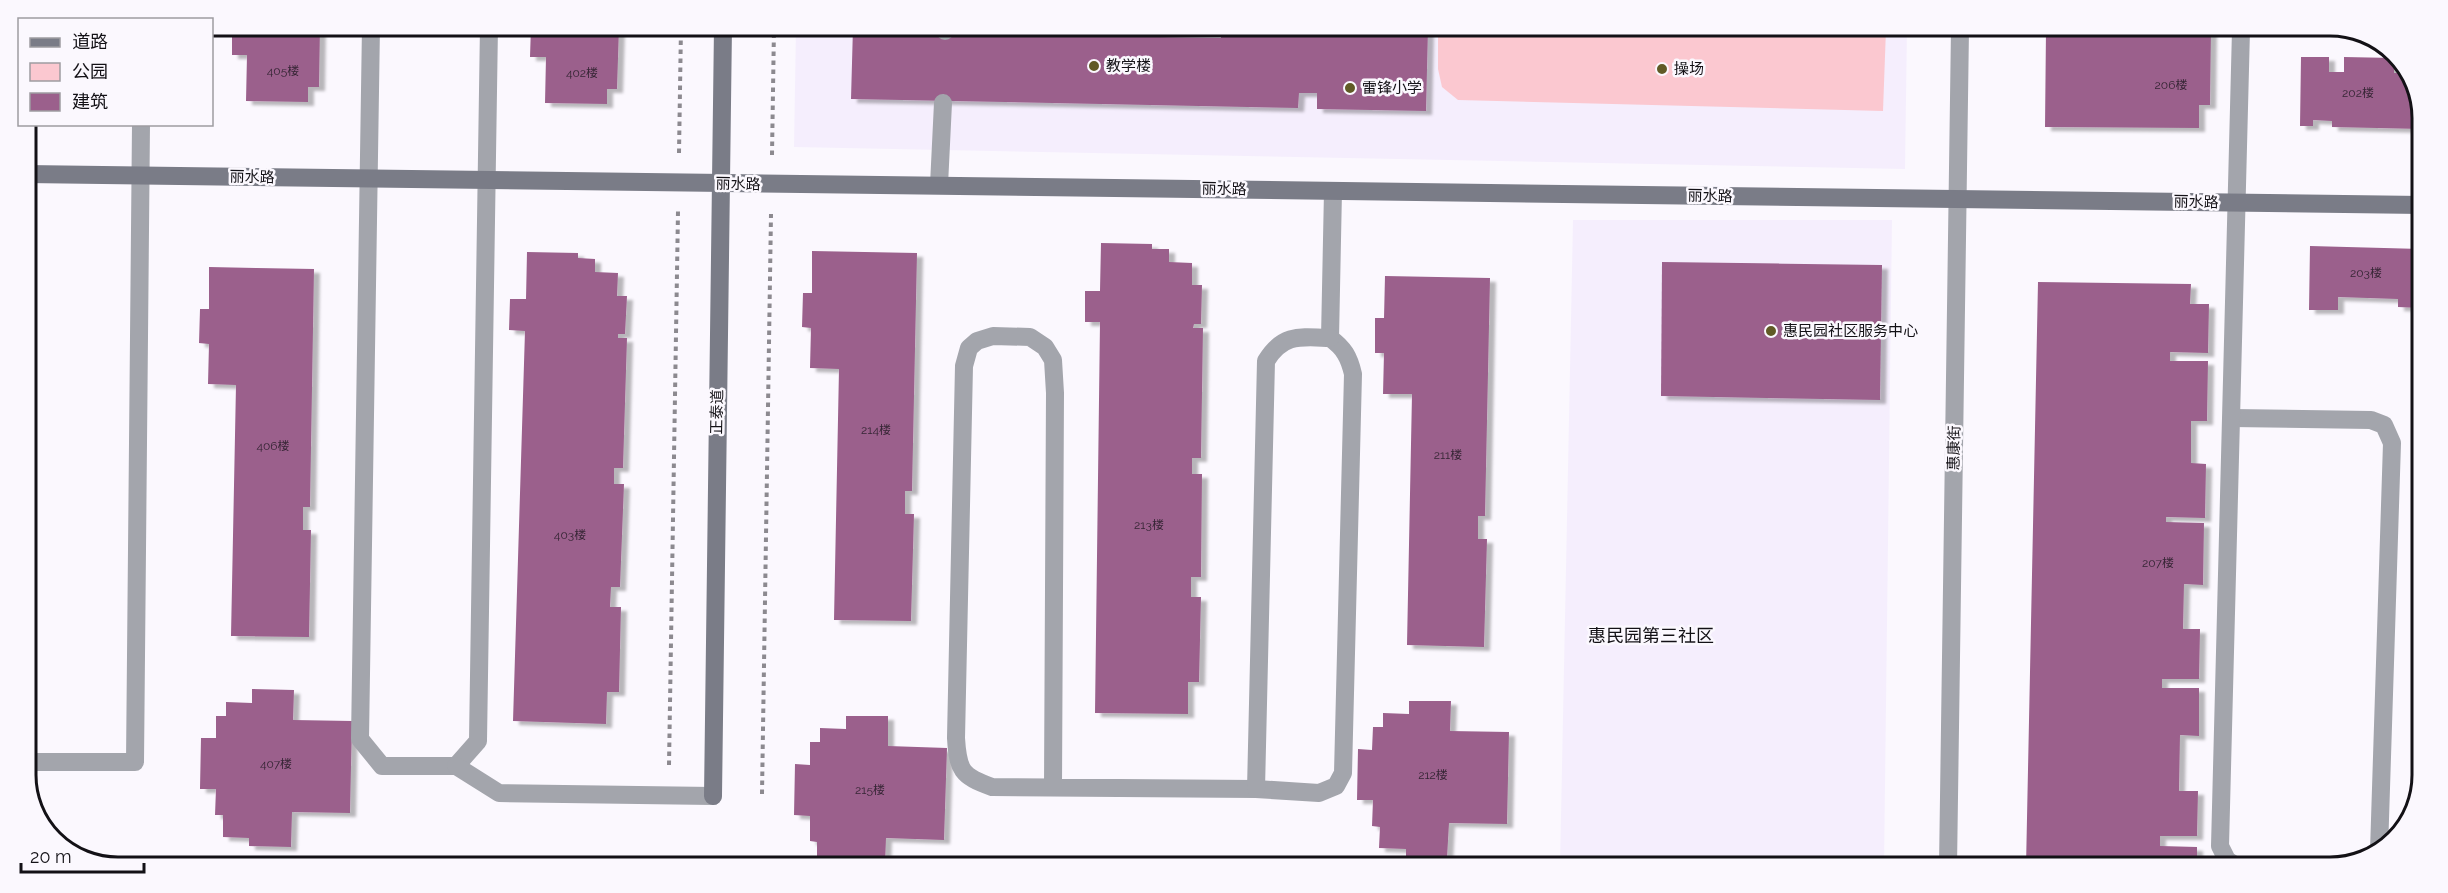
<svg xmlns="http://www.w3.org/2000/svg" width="2448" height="893" font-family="Raleway,'Noto Sans SC',sans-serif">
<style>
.built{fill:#f5eefd}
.green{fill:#fbc8d0}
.building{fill:#9b608c;filter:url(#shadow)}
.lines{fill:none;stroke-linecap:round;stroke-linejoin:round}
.path{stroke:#8c898f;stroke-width:4;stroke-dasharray:4.5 4.5;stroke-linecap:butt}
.lane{stroke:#a3a5ac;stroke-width:18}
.street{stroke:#a3a5ac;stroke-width:18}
.secondary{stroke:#7a7c87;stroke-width:18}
.poi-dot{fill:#605a26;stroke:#fbf8fe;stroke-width:2}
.labels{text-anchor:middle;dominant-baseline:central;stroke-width:5;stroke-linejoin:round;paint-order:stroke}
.number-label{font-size:12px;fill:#352534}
.poi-label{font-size:15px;fill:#131116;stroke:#fbf8fe;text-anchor:start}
.street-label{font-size:15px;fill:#131116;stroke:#fbf8fe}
.quarter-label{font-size:18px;fill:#131116;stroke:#fbf8fe}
.rim{fill:none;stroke:#131116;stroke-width:3}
</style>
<defs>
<filter id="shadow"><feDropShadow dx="6" dy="4" stdDeviation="1.5" flood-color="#0004"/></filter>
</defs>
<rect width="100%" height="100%" fill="#fbf8fe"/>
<g class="built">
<polygon points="796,27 1907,29 1905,169 794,147"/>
<polygon points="1573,220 1892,220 1884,867 1560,866"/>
</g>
<g class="green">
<polygon points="1164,28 1218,28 1218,35 1164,33"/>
<polygon points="1438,28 1886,29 1883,111 1458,100 1442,87 1438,69"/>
</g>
<g class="building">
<polygon points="232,26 320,26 319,87 308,87 308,102 246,101 247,55 232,55"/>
<polygon points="531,26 619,27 617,89 607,89 607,104 545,103 546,57 530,57"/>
<polygon points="853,27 922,27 921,33 1098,36 1098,28 1160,28 1159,37 1221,38 1221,28 1428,28 1426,111 1317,109 1317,93 1299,93 1298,108 851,99"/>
<polygon points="2046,30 2211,30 2210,105 2199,105 2199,128 2045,127"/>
<polygon points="2301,57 2329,57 2329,72 2344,72 2344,57 2394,58 2394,73 2408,73 2422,112 2422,129 2332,127 2332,121 2313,120 2313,126 2300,126"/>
<polygon points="1101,243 1152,244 1152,249 1169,249 1169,262 1192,263 1192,285 1202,285 1201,324 1194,324 1193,328 1203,328 1201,458 1192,458 1192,474 1202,474 1201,577 1191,577 1191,597 1201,597 1199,682 1188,682 1188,714 1095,713 1100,322 1085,322 1085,291 1100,291"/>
<polygon points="2310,246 2421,249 2421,308 2398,307 2398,299 2338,297 2338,310 2309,310"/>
<polygon points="812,251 917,253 912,491 905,491 905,514 914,514 911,621 834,620 839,369 810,368 811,328 802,327 803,293 812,293"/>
<polygon points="527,252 578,253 578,258 595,259 595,272 618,273 617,296 627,296 625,334 618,334 618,338 627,338 623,468 614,468 614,484 624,484 620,587 611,587 610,607 621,607 619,692 607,692 606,724 513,721 525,331 509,330 510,299 526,299"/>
<polygon points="1662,262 1882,265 1880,400 1661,396"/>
<polygon points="209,267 314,269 310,507 303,507 303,530 311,530 309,637 231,636 236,385 208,384 209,344 199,343 200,309 209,309"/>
<polygon points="1385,276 1490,278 1485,516 1478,516 1478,539 1487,539 1484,647 1407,645 1412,394 1383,394 1384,353 1375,353 1375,318 1384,318"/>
<polygon points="2038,282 2191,284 2190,304 2209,304 2208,353 2170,352 2170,361 2208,361 2207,421 2191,421 2191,463 2206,464 2205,518 2166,517 2166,522 2204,523 2203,585 2184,584 2183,629 2200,629 2199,679 2162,679 2162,688 2199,688 2199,736 2180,735 2179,791 2198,791 2197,836 2160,836 2160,846 2197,847 2197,867 2026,867"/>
<polygon points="252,689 294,690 293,720 352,721 350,813 292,812 291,847 249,846 249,838 223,837 223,815 215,815 216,789 200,789 201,738 216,738 216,716 226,716 226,702 252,703"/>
<polygon points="1409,701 1451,701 1450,731 1509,732 1507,824 1449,823 1447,858 1406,857 1406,849 1379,848 1380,827 1372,826 1373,800 1357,800 1358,749 1372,750 1373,727 1383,727 1383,713 1409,714"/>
<polygon points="846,716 888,716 888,746 947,748 944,840 886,838 885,864 817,863 817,842 810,841 810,816 794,815 795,764 810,765 810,742 820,742 820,728 846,729"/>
</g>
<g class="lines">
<g class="path">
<polyline points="679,153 681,27"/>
<polyline points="772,155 774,27"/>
<polyline points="669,765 678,211"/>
<polyline points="762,794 771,214"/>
</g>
<g class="lane">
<polyline points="371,26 360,739 382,766 456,766 478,741 489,26"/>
<polyline points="945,31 945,27"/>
<polyline points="939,185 943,103"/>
<polyline points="2232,418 2371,420 2384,425 2392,443 2379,851"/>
<polyline points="26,762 135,762 141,124"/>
<polyline points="456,766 499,793 713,796"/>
<path d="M1053 787 1055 393 1053 360 1045 347 1030 337 993 336 977 341 969 348 964 366 956 738C958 770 961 776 992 787L1256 789 1319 793 1336 786 1343 773 1353 374C1349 357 1344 348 1330 338L1333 191"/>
<path d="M1256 789 1266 361C1283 333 1301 337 1330 338"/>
<polyline points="2238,867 2227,860 2220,846 2241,30"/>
</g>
<polyline class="street" points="1948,867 1960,29"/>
<g class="secondary">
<polyline points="26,174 2422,205"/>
<polyline points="713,796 723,27"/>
</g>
</g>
<g class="poi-dot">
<circle cx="1094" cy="66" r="6"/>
<circle cx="1662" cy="69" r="6"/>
<circle cx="1350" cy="88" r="6"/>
<circle cx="1771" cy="331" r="6"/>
</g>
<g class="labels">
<g class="number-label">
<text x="283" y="71">405楼</text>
<text x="582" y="73">402楼</text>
<text x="2171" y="85">206楼</text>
<text x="2358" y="93">202楼</text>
<text x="2366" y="273">203楼</text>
<text x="876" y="430">214楼</text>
<text x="273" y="446">406楼</text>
<text x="1448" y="455">211楼</text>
<text x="1149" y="525">213楼</text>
<text x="570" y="535">403楼</text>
<text x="2158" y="563">207楼</text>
<text x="276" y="764">407楼</text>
<text x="1433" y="775">212楼</text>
<text x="870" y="790">215楼</text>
</g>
<g class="poi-label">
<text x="1106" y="66">教学楼</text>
<text x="1674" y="69">操场</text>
<text x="1362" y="88">雷锋小学</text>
<text x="1783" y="331">惠民园社区服务中心</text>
</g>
<g class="street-label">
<text transform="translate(252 177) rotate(1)">丽水路</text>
<text transform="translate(738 184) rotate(1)">丽水路</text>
<text transform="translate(1224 189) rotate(1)">丽水路</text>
<text transform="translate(1710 196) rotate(1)">丽水路</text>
<text transform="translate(2196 202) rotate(1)">丽水路</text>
<text transform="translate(717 412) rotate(-89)">正泰道</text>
<text transform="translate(1954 448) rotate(-89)">惠康街</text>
</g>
<g class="quarter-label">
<text x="1651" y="635">惠民园第三社区</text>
</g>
</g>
<path d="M0 0H2448V893H0ZM118 36H2330A82 82 0 0 1 2412 118V775A82 82 0 0 1 2330 857H118A82 82 0 0 1 36 775V118A82 82 0 0 1 118 36Z" fill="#fbf8fe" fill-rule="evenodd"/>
<path class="rim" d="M118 36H2330A82 82 0 0 1 2412 118V775A82 82 0 0 1 2330 857H118A82 82 0 0 1 36 775V118A82 82 0 0 1 118 36Z"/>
<rect x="18" y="18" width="195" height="108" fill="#fbf8fe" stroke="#9e9ca1" stroke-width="1.5"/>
<rect x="30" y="38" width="30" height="9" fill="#7a7c87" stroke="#9e9ca1" stroke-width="1.5"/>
<text x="72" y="48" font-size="18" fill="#131116">道路</text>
<rect x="30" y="63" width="30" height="18" fill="#fbc8d0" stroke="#9e9ca1" stroke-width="1.5"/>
<text x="72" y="78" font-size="18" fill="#131116">公园</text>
<rect x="30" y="93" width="30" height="18" fill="#9b608c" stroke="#9e9ca1" stroke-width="1.5"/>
<text x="72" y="108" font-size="18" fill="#131116">建筑</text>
<path d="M21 863v9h123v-9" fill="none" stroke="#131116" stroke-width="3"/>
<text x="30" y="863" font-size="18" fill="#131116" stroke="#fbf8fe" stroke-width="4.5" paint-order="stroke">20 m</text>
</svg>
